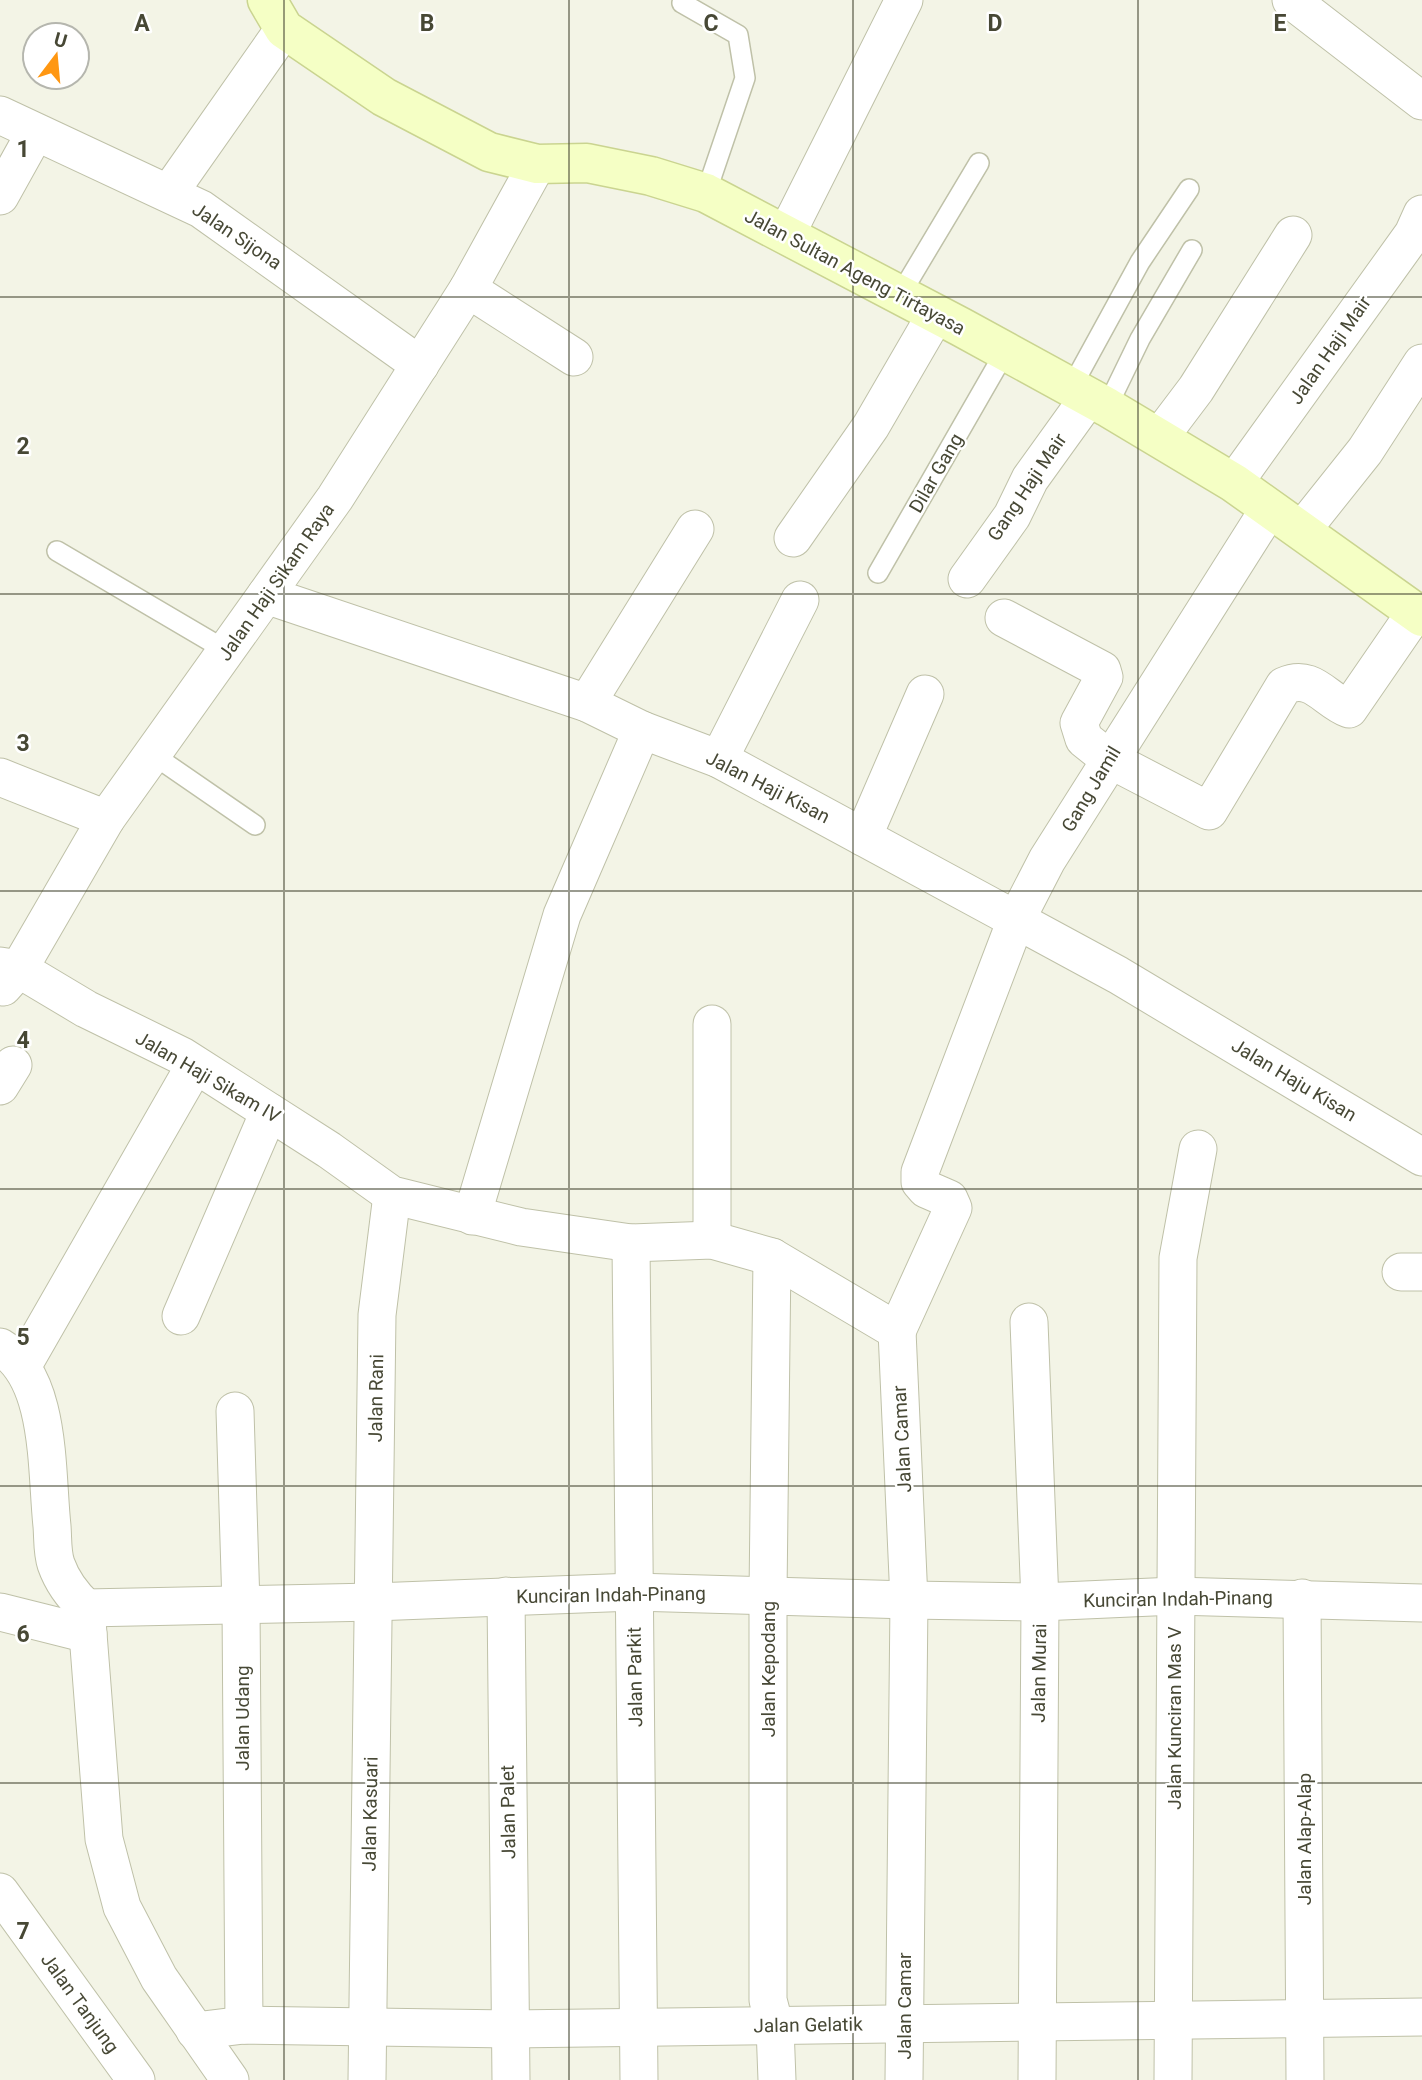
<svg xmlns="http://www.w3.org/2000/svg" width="1422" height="2080" font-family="Roboto,sans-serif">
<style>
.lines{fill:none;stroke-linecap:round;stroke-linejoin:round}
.service-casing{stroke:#bfc1a8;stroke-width:22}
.minor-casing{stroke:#bfc1a8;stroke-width:39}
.secondary-casing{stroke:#cad490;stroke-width:41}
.service{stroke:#fff;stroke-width:19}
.minor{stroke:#fff;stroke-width:37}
.secondary{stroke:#f5ffc5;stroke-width:38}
.grid{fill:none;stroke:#474835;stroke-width:2;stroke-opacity:0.55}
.labels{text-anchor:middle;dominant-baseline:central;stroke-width:5;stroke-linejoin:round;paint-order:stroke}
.street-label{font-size:19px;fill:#474835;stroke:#fff}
.grid-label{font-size:23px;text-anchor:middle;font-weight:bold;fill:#474835;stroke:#fff;stroke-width:5;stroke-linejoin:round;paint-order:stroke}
</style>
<rect width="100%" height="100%" fill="#f3f4e6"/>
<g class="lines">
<defs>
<g id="service">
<polyline points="682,3 738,35 745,78 706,193"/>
<polyline points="900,295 979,163"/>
<polyline points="1071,388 1140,262 1189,189"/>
<polyline points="1107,407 1140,339 1192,250"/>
<polyline points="57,551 227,651"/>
<polyline points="878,573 1005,352"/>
<polyline points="152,754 255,825"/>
</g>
<g id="minor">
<polyline points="1291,0 1422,101"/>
<polyline points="0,115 201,209 420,365"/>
<polyline points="169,193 284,29"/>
<polyline points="0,196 35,133"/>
<polyline points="786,235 904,0"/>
<polyline points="468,289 574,357"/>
<polyline points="1159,438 1196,389 1293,235"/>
<polyline points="1234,483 1413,234 1422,214"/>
<polyline points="1302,530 1365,451 1422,363"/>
<polyline points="793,538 871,426 936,314"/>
<polyline points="967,579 1012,516 1030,479 1089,397"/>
<polyline points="266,595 587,703 642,730 719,759 1118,975 1422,1157"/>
<path d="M1004 618 1102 670 1104 677 1079 723 1084 739 1109 759 1209 811 1284 686C1313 673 1325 700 1349 709L1415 613"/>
<polyline points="587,703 695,529"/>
<polyline points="719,759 800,600"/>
<polyline points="0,777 106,819"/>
<polyline points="863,837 925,694"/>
<polyline points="0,966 19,969 86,1009 182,1056 329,1150 392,1195 521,1227 631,1243 712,1240 772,1257 897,1331 909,1600 904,2080"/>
<polyline points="3,987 19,969 106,819 335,498 468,289 537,164"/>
<polyline points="0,1086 13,1065"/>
<polyline points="472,1216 562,915 642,730"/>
<polyline points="712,1240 712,1024"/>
<polyline points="631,1243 639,2080"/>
<polyline points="772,1257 768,1594 768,2000 775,2027 777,2080"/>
<polyline points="1401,1272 1422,1272"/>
<polyline points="181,1316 269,1112"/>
<polyline points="1029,1322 1040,1602 1037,2080"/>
<polyline points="897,1331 953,1208 949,1199 926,1189 920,1182 920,1172 1016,920 1047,860 1269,509"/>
<path d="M0 1347C52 1377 46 1472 52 1526 53 1538 52 1552 56 1564 62 1581 73 1596 86 1608L374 1602 634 1592 909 1600 1040 1602 1175 1596 1422 1603"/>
<polyline points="23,1365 195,1065"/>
<polyline points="235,1411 241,1605 244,2025"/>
<polyline points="506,1596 511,2080"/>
<polyline points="1302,1598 1305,2080"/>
<polyline points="86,1608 104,1839 122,1907 159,1978 230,2080"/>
<polyline points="0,1612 88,1634"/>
<polyline points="0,1892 136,2080"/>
<polyline points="195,2031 244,2025 510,2029 1422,2017"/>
<polyline points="367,2080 377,1315 392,1195"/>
<polyline points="1173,2080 1178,1258 1198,1149"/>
</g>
<polyline id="secondary" points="267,0 284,29 384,97 489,152 537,164 587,163 651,176 706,193 961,327 1107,407 1234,483 1422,617"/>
</defs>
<use href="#service" class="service-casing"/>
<use href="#minor" class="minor-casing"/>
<use href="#secondary" class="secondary-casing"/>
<use href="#service" class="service"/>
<use href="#minor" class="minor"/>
<use href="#secondary" class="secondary"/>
</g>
<path class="grid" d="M284 0V2080M569 0V2080M853 0V2080M1138 0V2080M0 297H1422M0 594H1422M0 891H1422M0 1189H1422M0 1486H1422M0 1783H1422"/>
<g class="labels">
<g class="street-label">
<text transform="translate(237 236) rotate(34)">Jalan Sijona</text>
<text transform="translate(855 272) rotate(28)">Jalan Sultan Ageng Tirtayasa</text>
<text transform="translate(1330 350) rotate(-55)">Jalan Haji Mair</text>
<text transform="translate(936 473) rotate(-60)">Dilar Gang</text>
<text transform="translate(1027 487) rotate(-56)">Gang Haji Mair</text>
<text transform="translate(276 582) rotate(-55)">Jalan Haji Sikam Raya</text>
<text transform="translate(768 787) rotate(27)">Jalan Haji Kisan</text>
<text transform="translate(1091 789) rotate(-59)">Gang Jamil</text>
<text transform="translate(208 1077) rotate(30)">Jalan Haji Sikam IV</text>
<text transform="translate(1294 1080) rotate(31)">Jalan Haju Kisan</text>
<text transform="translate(376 1398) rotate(-89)">Jalan Rani</text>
<text transform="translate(902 1439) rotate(-93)">Jalan Camar</text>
<text transform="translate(611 1595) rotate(-1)">Kunciran Indah-Pinang</text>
<text transform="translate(1178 1599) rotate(-1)">Kunciran Indah-Pinang</text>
<text transform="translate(768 1669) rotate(-90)">Jalan Kepodang</text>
<text transform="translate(1039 1673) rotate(-89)">Jalan Murai</text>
<text transform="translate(635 1677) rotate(-91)">Jalan Parkit</text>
<text transform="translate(242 1718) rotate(-90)">Jalan Udang</text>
<text transform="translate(1174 1718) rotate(-90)">Jalan Kunciran Mas V</text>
<text transform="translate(508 1812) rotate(-91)">Jalan Palet</text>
<text transform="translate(370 1814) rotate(-89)">Jalan Kasuari</text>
<text transform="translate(1304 1839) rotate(-90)">Jalan Alap-Alap</text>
<text transform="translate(80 2003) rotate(54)">Jalan Tanjung</text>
<text transform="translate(904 2006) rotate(-90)">Jalan Camar</text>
<text transform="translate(808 2025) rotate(-1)">Jalan Gelatik</text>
</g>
</g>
<g class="grid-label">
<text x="142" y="31">A</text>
<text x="427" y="31">B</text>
<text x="711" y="31">C</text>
<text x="995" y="31">D</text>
<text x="1280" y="31">E</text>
<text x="23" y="157">1</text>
<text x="23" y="454">2</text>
<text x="23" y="751">3</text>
<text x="23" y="1048">4</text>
<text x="23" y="1345">5</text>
<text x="23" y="1642">6</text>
<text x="23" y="1939">7</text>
</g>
<g transform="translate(56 56) rotate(16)"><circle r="33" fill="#ffffff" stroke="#b5b6ae" stroke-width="2"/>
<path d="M0-5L12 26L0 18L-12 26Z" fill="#ff9712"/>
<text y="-10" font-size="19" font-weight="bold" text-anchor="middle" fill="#474835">U</text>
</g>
</svg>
